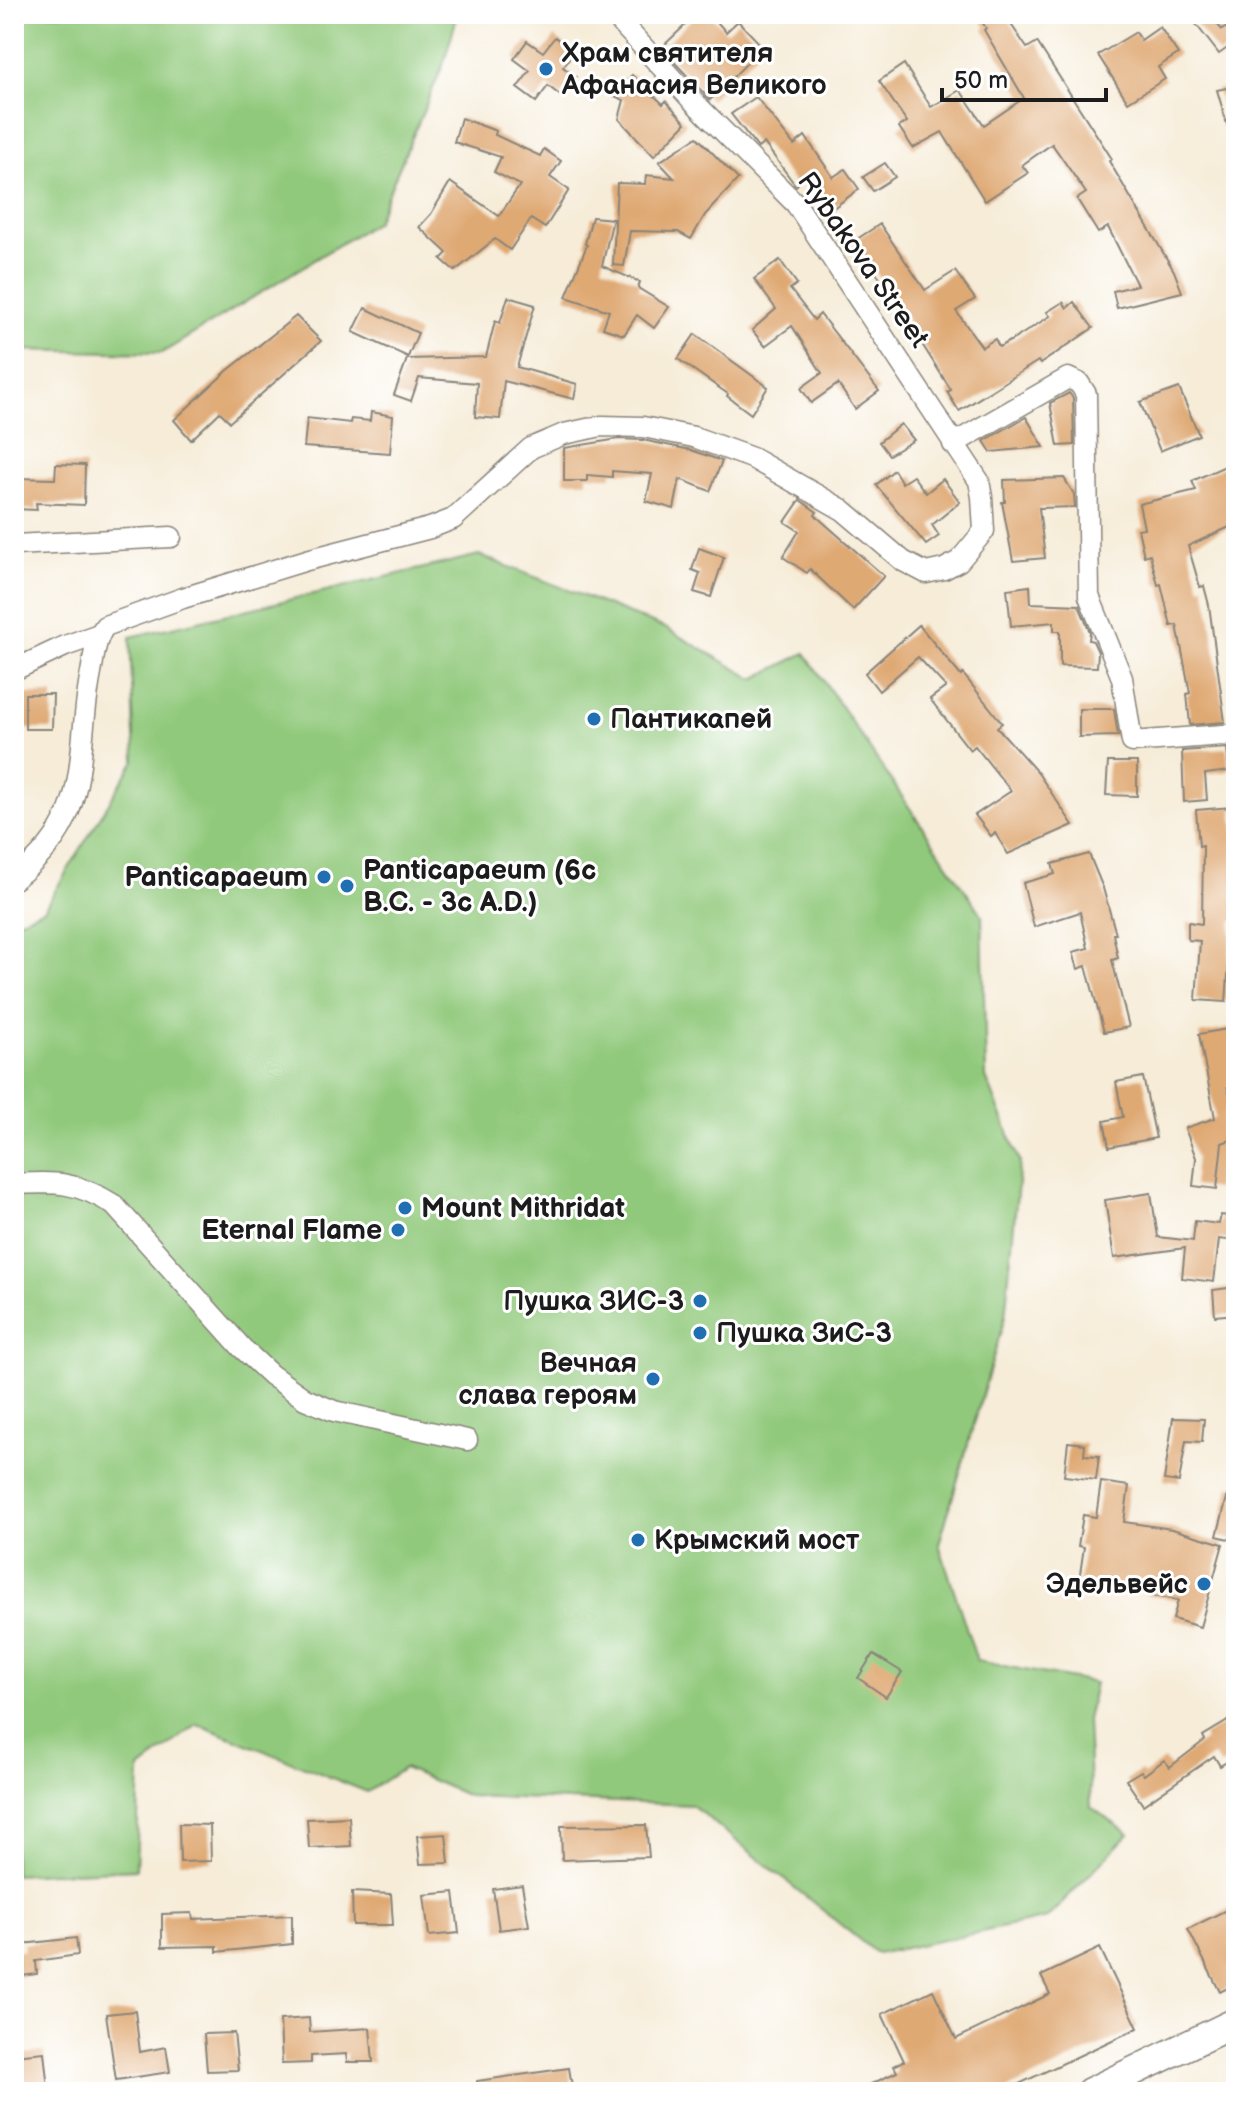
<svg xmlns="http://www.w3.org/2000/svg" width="1250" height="2106" font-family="'Balsamiq Sans',sans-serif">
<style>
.green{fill:#91c97c;stroke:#56724c;stroke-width:2}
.building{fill:#dfa973}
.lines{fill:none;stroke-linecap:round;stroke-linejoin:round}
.minor-casing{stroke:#89847a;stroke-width:23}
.secondary-casing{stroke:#89847a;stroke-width:31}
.minor{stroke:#fff;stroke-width:20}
.secondary{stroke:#fff;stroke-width:28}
.poi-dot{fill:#1f6fb2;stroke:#fff;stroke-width:3}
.labels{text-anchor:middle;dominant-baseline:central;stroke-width:6;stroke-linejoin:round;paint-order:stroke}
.poi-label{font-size:28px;font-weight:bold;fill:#1c1c1c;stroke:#fff;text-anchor:start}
.street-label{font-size:28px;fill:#1c1c1c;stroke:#fff}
</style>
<rect width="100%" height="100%" fill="#fff"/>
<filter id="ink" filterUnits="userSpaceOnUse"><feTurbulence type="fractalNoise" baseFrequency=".0125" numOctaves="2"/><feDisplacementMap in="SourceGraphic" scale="16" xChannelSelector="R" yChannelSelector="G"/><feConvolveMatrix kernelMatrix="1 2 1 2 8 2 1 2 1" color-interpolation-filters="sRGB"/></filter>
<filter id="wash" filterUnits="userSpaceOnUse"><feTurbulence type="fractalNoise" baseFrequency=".006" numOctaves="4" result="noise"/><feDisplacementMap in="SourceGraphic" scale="32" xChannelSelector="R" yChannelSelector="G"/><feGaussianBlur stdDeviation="1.8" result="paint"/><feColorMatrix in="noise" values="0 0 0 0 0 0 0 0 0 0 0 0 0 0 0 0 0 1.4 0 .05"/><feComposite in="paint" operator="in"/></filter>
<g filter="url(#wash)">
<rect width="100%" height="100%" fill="#f6ecd8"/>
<g class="green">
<polygon points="14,14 458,14 443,65 376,222 162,353 14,350"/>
<polygon points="479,555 665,628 754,679 805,653 982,915 986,1077 1020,1162 1005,1317 939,1544 977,1661 1095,1683 1087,1720 1091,1807 1129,1834 1047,1918 877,1954 692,1805 468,1796 404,1768 367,1792 197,1724 140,1769 136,1869 14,1875 14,922 44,909 135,760 130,637"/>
</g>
<g id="blocks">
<g class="building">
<polygon points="697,14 710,14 726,32 738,21 763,47 710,100 661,48"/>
<polygon points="977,14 1004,14 1027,48 1037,42 1112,159 1109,161 1174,271 1182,292 1117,308 1113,291 1137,285 1108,227 1098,233 1077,199 1086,193 1052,144 1022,165 1028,173 985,201 942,132 913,148 899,127 907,122 879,81 904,64 931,107 960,90 984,125 1024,98 984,30 986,28"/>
<polygon points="1188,14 1209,14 1222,30 1236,21 1236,42 1219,54"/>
<polygon points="1160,27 1178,54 1158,67 1165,79 1128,102 1098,55 1136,32 1141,40"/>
<polygon points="555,37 574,52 563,67 576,77 561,96 548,86 536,102 517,88 530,71 514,59 527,41 543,52"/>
<polygon points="632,75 663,104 666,101 686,123 654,156 619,119 624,100 612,95"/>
<polygon points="1236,86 1236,137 1231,138 1217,90"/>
<polygon points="756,97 794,145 805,136 833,177 845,169 859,189 832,209 808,173 796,186 764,143 758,148 731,114"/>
<polygon points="461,118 496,131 495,135 540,156 544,149 561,161 550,177 569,190 545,228 531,219 510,250 495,239 455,271 441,259 447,253 419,227 431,214 450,182 499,216 520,185 494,172 501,157 454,142"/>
<polygon points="697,137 738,179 705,215 691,239 678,232 630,231 624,266 613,265 617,183 645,184 646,175 674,178 659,162"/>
<polygon points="885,163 895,177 873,191 863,177"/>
<polygon points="592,217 613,219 602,266 640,282 638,288 669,307 654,328 637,315 624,335 603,328 609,311 566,297 587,245 585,244"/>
<polygon points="880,224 925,290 955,271 975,299 956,311 982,347 995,339 999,347 1016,338 1050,316 1047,312 1063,302 1067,308 1074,302 1093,328 1040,364 1038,361 959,411 947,392 951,390 884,284 854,241"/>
<polygon points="780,260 797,284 790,289 814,320 820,314 879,391 855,409 838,384 811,403 801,388 822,373 792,326 765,346 752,330 776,309 754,279"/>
<polygon points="508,297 535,305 517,367 577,384 574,399 504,381 500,419 475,417 477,383 419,378 411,401 394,395 407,359 486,357 495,321 500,323"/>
<polygon points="365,308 418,333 408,357 353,332"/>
<polygon points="296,316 321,341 230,422 220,412 191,440 174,420 227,371"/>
<polygon points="695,334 768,387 751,414 727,396 728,394 678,359"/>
<polygon points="1179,388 1199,435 1160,451 1140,402"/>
<polygon points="1069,393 1073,398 1074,445 1058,446 1050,403"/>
<polygon points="371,412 393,416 390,453 304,447 307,418 350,423 351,419 370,421"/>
<polygon points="1026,417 1044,447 991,452 984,441"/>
<polygon points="901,424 914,440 889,455 879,442"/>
<polygon points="618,439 642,440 691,450 722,461 710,491 680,479 674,509 646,501 652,474 612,471 612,477 587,475 587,481 564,481 564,448"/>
<polygon points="1236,461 1236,524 1188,546 1200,587 1204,586 1209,605 1225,722 1190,725 1187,694 1190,693 1177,625 1171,626 1161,584 1158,585 1150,554 1144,556 1138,529 1144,528 1139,504 1196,490 1192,481"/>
<polygon points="56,464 85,465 84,505 36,503 37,510 14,509 14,478 55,479"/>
<polygon points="894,470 902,483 913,476 926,493 943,479 960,502 932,525 939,536 926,545 876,485"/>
<polygon points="1064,478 1074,494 1075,507 1039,508 1045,558 1013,561 1002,502 1005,502 1004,480"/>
<polygon points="800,500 817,512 815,515 884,576 853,610 810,569 807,573 783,557 799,531 785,522"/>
<polygon points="699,548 724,557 711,597 694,592 700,573 692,570"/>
<polygon points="1030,586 1031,603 1079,605 1090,632 1089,640 1093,641 1098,652 1097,667 1060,666 1060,631 1054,631 1054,622 1011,626 1007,589"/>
<polygon points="919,625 961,676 963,674 1002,723 997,727 1038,773 1073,825 1008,854 995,833 991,836 975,815 1011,791 975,746 970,750 930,699 946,687 918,657 879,691 865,673"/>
<polygon points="25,694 53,694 52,729 25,729"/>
<polygon points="1079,709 1114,709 1118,736 1079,737"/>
<polygon points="1227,748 1229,771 1205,774 1207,800 1184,802 1182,751"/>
<polygon points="1108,762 1137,762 1137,796 1106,795"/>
<polygon points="1232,807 1236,845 1236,921 1232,921 1226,1002 1196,1000 1200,941 1188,940 1188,922 1202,924 1203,845 1199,846 1196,810"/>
<polygon points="1089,854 1103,888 1116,934 1113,934 1118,958 1112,960 1129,1027 1104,1032 1086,966 1078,969 1073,952 1088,948 1080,912 1034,927 1023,883 1055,874 1052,864"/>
<polygon points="1233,1028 1236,1043 1236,1084 1227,1087 1236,1112 1236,1138 1222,1143 1217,1189 1193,1186 1196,1158 1185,1128 1215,1118 1199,1034"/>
<polygon points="1143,1077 1156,1138 1109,1147 1104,1121 1123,1117 1116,1082"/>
<polygon points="1151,1193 1158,1237 1193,1241 1195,1221 1219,1224 1221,1215 1236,1217 1236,1241 1219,1239 1214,1282 1182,1278 1185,1248 1114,1258 1105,1200"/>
<polygon points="1236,1287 1236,1314 1215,1316 1213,1290"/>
<polygon points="1173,1418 1204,1419 1202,1442 1186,1441 1179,1482 1164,1480"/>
<polygon points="1068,1442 1085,1444 1084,1455 1099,1456 1096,1480 1064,1476"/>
<polygon points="1101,1482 1129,1486 1124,1522 1172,1529 1223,1544 1200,1627 1173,1619 1178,1600 1145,1595 1145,1591 1079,1581 1084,1547 1078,1546 1083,1515 1096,1517"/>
<polygon points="1230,1486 1236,1487 1236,1541 1217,1536"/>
<polygon points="873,1654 902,1672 886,1697 858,1678"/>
<polygon points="1236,1716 1236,1756 1220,1766 1214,1756 1143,1805 1126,1780 1141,1771 1144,1775 1164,1760 1170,1767 1205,1740 1203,1736"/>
<polygon points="349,1817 351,1846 309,1848 307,1819"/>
<polygon points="179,1824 210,1825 211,1861 180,1862"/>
<polygon points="646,1825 649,1857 562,1860 561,1826"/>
<polygon points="446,1834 449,1863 420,1864 417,1836"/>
<polygon points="522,1885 529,1926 499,1930 493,1889"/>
<polygon points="352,1892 391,1894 393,1925 353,1925"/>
<polygon points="454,1892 459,1933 429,1936 424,1895"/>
<polygon points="1236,1905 1236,1984 1220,1992 1188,1929"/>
<polygon points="192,1913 193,1919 292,1915 292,1944 217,1952 217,1946 162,1947 162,1914"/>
<polygon points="76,1938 78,1955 36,1961 37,1974 14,1977 14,1952 24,1950 23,1944"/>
<polygon points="1100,1948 1138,2028 1002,2092 854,2092 897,2072 894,2066 904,2061 882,2014 933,1990 956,2039 1050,1994 1041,1976"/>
<polygon points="135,2011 140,2052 166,2047 170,2072 116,2080 106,2014"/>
<polygon points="309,2018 310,2032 370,2028 373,2062 347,2062 346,2054 311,2056 311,2063 282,2064 280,2020"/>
<polygon points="234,2033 238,2070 207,2071 204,2034"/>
<polygon points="44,2052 48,2089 14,2092 14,2055"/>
<polygon points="569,2068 573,2092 478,2092 477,2081"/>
</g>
</g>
</g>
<g filter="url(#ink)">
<use href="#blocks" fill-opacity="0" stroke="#89847a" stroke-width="2"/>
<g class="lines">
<defs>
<g id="minor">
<polyline points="953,444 1068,378 1079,383 1086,394 1089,596 1122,678 1132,742 1236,734"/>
<polyline points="14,545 171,537"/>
<polyline points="14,670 65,646 99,634"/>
<path d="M14 879C95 817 74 760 91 673 94 657 95 639 105 626L183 598 307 560 430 528 453 519 531 448 564 434 601 426 643 427 694 437 752 458 843 510 903 561 926 573 944 569 959 561 984 531 982 497 979 481 796 204 690 98 613 14"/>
<path d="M14 1184C57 1182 77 1181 114 1205L242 1348 271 1375 305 1399 334 1411 467 1440"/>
</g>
<polyline id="secondary" points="1090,2092 1236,2022"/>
</defs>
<use href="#minor" class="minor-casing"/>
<use href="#secondary" class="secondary-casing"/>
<use href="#minor" class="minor"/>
<use href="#secondary" class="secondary"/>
</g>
</g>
<g class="poi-dot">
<circle cx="546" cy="69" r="8"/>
<circle cx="594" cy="719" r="8"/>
<circle cx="324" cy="877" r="8"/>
<circle cx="347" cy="886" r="8"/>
<circle cx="405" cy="1208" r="8"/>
<circle cx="398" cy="1230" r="8"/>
<circle cx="700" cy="1301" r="8"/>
<circle cx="700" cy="1333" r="8"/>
<circle cx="653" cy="1379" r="8"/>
<circle cx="638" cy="1540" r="8"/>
<circle cx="1204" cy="1584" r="8"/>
</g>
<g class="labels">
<g class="poi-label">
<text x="562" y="53">Храм святителя<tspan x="562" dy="32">Афанасия Великого</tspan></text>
<text x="610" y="719">Пантикапей</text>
<text x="363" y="870">Panticapaeum (6c<tspan x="363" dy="32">B.C. - 3c A.D.)</tspan></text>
<text x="308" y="877" text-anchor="end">Panticapaeum</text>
<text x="421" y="1208">Mount Mithridat</text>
<text x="382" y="1230" text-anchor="end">Eternal Flame</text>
<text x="684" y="1301" text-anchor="end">Пушка ЗИС-3</text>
<text x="716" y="1333">Пушка ЗиС-3</text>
<text x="637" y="1363" text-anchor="end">Вечная<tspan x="637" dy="32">слава героям</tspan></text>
<text x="654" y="1540">Крымский мост</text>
<text x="1188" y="1584" text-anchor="end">Эдельвейс</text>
</g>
<g class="street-label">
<text transform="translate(863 260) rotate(55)">Rybakova Street</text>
</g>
</g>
<rect width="1250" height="2106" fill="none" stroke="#fff" stroke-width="48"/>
<path d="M942 88v12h164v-12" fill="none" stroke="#1c1c1c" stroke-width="4"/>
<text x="954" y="88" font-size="24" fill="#1c1c1c" stroke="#ffffff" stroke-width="6" paint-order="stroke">50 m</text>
</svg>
